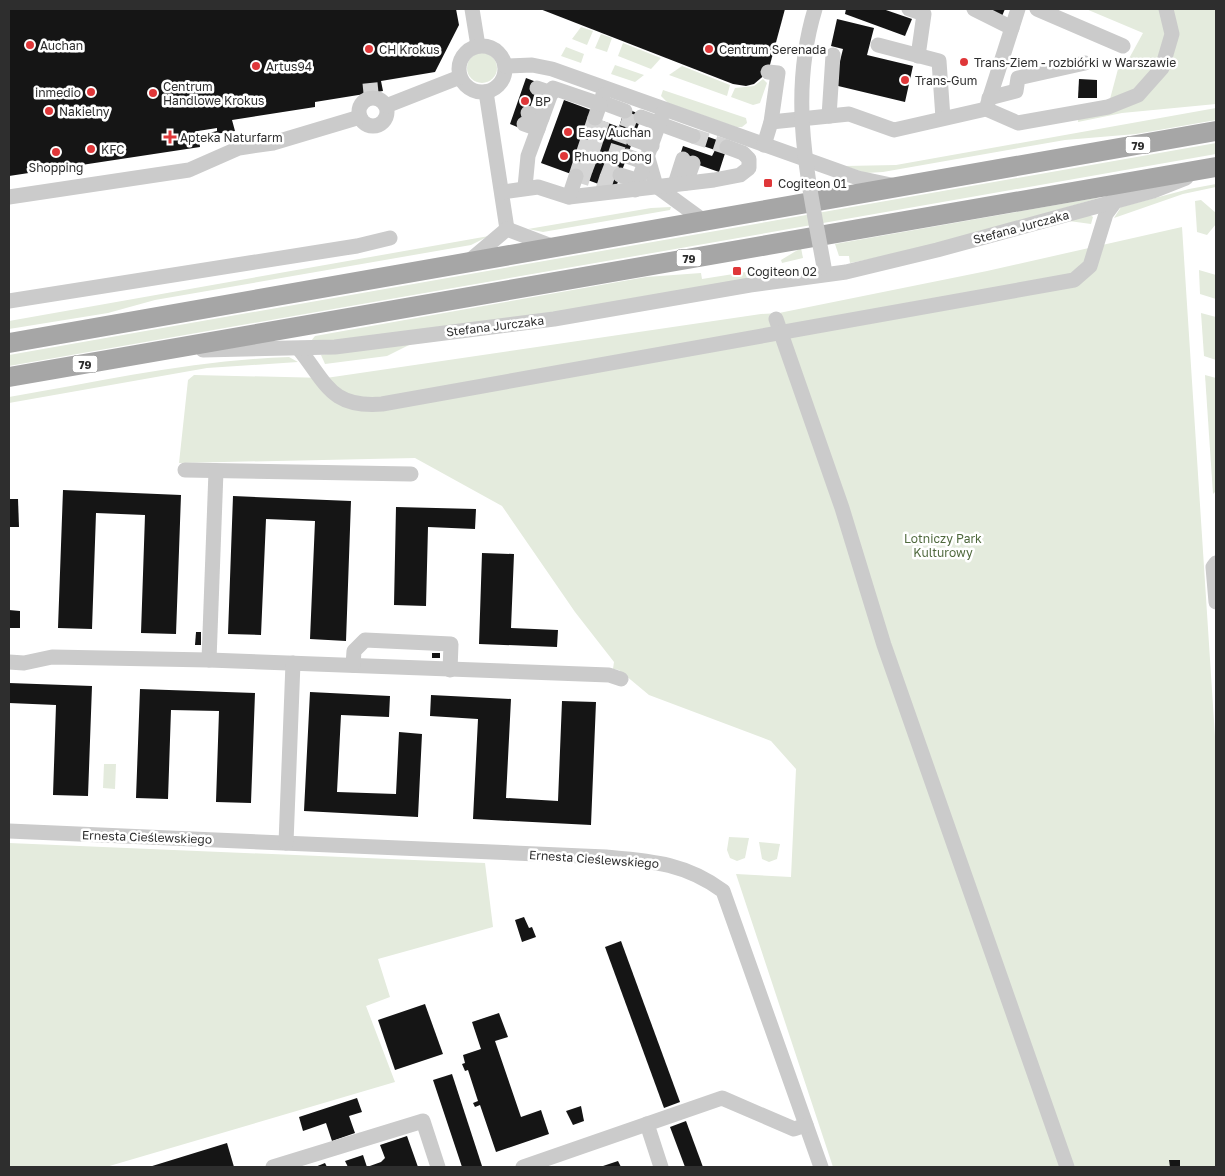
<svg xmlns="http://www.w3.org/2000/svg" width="1225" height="1176" font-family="'Golos Text',sans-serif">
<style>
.green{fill:#e4ebdd}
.building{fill:#151515}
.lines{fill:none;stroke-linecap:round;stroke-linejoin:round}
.minor-tunnel{stroke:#d5d5d5;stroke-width:15;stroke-dasharray:15 8;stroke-linecap:butt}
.minor{stroke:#cbcbcb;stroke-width:15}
.major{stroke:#a6a6a6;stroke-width:20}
.minor-bridge{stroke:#cbcbcb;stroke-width:15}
.poi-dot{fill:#df3739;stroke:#fff;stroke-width:2}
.labels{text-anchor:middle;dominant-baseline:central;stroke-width:5;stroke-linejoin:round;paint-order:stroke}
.shield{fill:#fff;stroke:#6d6d6d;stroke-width:1}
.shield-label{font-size:11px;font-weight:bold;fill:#2e2e2e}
.poi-label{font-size:12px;fill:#2e2e2e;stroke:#fff;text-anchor:start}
.street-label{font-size:12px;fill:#2e2e2e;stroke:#fff}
.park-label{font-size:12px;fill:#4f693d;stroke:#fff}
</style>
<rect width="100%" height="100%" fill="#fff"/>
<g class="green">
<polygon points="1086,9 1216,9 1216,104 1122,113 1078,122 1079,106 1110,99 1118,69 1126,64 1143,33"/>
<polygon points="581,27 593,31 587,45 572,39"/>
<polygon points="601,34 612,38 607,52 595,48"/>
<polygon points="623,43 661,58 651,69 618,56"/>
<polygon points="566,47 584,54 581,63 561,56"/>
<circle cx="482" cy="68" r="15"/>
<polygon points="615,65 644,75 635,82 611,74"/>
<polygon points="682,66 730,85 727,96 669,75"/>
<polygon points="763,79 767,83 760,103 753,105 731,97 735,88 754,86"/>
<polygon points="663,90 746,118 747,123 742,127 736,127 668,103 661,96"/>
<polygon points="1216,108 1216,120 1136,134 1065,140 883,172 866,173 845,166 896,165"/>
<polygon points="1216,143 1216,154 9,366 9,355"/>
<polygon points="1216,184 1216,187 1183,194 1114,218 1121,207 1189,189"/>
<polygon points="1096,198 1099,198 926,248 850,263 849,256 839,256 835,244"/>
<polygon points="1201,200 1216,213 1216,224 1207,235 1197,232 1195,201"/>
<polygon points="671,207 670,210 543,232 528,229 651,208"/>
<polygon points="1090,215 1093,217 1091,224 1069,221"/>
<polygon points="1182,227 1216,752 1216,1167 833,1167 736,874 791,877 796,769 771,741 649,695 619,670 613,669 614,662 575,612 502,506 415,458 179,463 188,380 194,375 326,378 761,314 779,313 987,271"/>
<polygon points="489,236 471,245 155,300 108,313 9,329 9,321"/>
<polygon points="801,248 803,258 782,263 781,260"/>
<polygon points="1199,270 1216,275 1216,299 1200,294"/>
<polygon points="746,272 747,279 585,308 317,343 311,341 315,336 646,277 701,273 702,279"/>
<polygon points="1201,313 1216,317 1216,360 1204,356"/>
<polygon points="415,342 387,356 325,364 321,355"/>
<path d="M289 357 298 362 207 368 9 403V397C102 381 195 360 289 357Z"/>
<polygon points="1205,375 1216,378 1216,491 1213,494"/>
<polygon points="104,764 116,764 115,789 103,788"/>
<polygon points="729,837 749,838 745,858 737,861 730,858 727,850"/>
<polygon points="759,842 780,844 777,859 769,862 762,859"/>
<polygon points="9,843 485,863 493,927 378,959 390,997 366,1006 395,1082 106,1167 9,1167"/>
</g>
<g class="building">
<polygon points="9,9 456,9 459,25 435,72 381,81 383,91 315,102 315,107 232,120 235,131 209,135 209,133 217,131 217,128 198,131 200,147 9,176"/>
<polygon points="540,9 785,9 768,72 754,84 746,86 733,84"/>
<polygon points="846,9 883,9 912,19 905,36 845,14"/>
<polygon points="986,9 1005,9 1002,16"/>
<polygon points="837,19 874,28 867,55 913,66 905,102 834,85 843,49 831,46"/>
<polygon points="526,78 539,83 522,129 510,124"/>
<polygon points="1079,79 1097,80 1097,98 1078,98"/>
<polygon points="564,100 591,110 589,116 619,127 625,108 642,115 615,190 541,163"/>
<polygon points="695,132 728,144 719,172 679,158 683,146 712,156 715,150 691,142"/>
<polygon points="63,490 181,495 176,634 141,633 145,515 96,513 92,629 58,628"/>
<polygon points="233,496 351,501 346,641 310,639 315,521 266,519 261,635 228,634"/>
<polygon points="9,499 18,499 19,527 9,527"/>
<polygon points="396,507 476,509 475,529 428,527 426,606 394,605"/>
<polygon points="482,553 514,554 511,628 558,630 557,647 479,644"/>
<polygon points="9,610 20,611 20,628 9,628"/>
<polygon points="196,632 201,632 201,645 195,645"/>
<rect x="432" y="653" width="8" height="5"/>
<polygon points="9,683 92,686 88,796 53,795 56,705 9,703"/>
<polygon points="140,689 255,693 251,803 216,802 219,711 171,710 168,799 136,798"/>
<polygon points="310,692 390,696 389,717 341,715 337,792 396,794 399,732 422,734 418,817 304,811"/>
<polygon points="431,695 511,699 506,798 558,801 562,701 596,702 591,825 473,819 478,719 430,716"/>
<polygon points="524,917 529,928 532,927 536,937 522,942 515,920"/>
<polygon points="621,941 680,1102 664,1108 605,947"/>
<polygon points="425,1004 443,1054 395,1070 378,1020"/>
<polygon points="499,1013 508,1037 495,1041 521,1117 541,1110 549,1134 496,1152 480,1105 475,1107 473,1103 478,1101 468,1070 465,1071 462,1064 465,1063 463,1055 481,1049 472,1022"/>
<polygon points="452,1074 482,1166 479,1167 462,1167 433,1080"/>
<polygon points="357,1098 362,1112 349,1116 355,1133 332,1141 326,1123 303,1131 299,1117"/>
<polygon points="581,1106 584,1121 573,1125 566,1111"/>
<polygon points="686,1121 703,1167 685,1167 670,1127"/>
<polygon points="407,1136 418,1167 348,1167 345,1161 363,1155 367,1167 381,1162 385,1158 380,1145"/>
<polygon points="227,1143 234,1167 149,1167"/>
<polygon points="1169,1160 1180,1160 1180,1167 1170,1167"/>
<polygon points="618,1161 621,1167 600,1167"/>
<polygon points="325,1163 327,1167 315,1167"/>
</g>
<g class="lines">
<g class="minor-tunnel">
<polyline points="370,83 371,93"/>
<polyline points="622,118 639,124"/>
<polyline points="593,125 633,139"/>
<polyline points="693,136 727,147"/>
<polyline points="587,143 627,156"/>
<polyline points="581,160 620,175"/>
<polyline points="576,174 616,187"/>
<polyline points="576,176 595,118"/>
</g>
<g class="minor">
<polyline points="472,9 478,46"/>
<polyline points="909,9 924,14 918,56"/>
<polyline points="974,9 1012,28"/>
<polyline points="1037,9 1123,46"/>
<polyline points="878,45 939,61 943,118"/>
<circle cx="482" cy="69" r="23"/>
<polyline points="505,66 532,65 552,69 858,178 891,185"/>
<polyline points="537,88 552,93"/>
<polyline points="486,92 507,229"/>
<polyline points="989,98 1016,91 1018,78 1085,63"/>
<circle cx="373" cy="112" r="14"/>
<polyline points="601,102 625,111"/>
<polyline points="386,106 460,77"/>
<polyline points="986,109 1018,123 1108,107 1138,95 1162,68 1172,34 1166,9"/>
<polyline points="528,113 542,118"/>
<polyline points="829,116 833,55"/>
<polyline points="641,117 693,136"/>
<polyline points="595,118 603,95"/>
<polyline points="771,122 849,114 894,130 986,109 1018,9"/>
<polyline points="524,124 538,129"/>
<polyline points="633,139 652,146"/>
<polyline points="764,145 771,122 778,73 768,72"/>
<polyline points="627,156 646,163"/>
<polyline points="648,158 656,186 704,221"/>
<polyline points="620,175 639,181"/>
<polyline points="686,183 693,163"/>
<polyline points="675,184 683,159"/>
<polyline points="525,187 528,156 553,88 600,104"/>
<polyline points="635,190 664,110"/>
<polyline points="503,192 538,187 569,197 714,180 740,175 749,168 749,159 743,153 727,147"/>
<polyline points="9,197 189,170 239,148 273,143 360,117"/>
<polyline points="569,197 576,176"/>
<polyline points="507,229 554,247"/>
<polyline points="468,262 507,229"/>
<polyline points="9,301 357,246 390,238"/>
<polyline points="776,319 842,508 884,645 1067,1167"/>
<path d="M299 349C327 384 331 408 382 404L1074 280 1090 266 1106 214 1115 202"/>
<polyline points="203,350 335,347 554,319 750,285 846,272 937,250 1153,191 1186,178"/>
<polyline points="185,470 411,474"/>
<polyline points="1216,563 1213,567 1216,602"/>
<polyline points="209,660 216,471"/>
<polyline points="9,662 24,663 52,657 209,660 609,675 621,679"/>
<polyline points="353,665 354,651 365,640 451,644 450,670"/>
<path d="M9 831 606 857C651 861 685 863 723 891L821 1167"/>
<polyline points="286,843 293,663"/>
<polyline points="647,1124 661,1167"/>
<polyline points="273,1167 423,1121 438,1167"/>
<polyline points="523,1167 722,1098 794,1129 806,1125"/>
</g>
<g class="major">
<polyline points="9,343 1216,131"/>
<polyline points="9,377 1216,167"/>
</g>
<path class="minor-bridge" d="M815 9C788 98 808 178 824 267"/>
</g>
<g class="poi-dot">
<circle cx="30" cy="45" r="5"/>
<circle cx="369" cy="49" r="5"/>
<circle cx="709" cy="49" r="5"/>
<circle cx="964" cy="62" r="5"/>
<circle cx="256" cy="66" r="5"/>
<circle cx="905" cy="80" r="5"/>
<circle cx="91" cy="92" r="5"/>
<circle cx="153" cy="93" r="5"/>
<circle cx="525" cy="101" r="5"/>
<circle cx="49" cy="111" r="5"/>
<circle cx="568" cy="132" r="5"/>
<path d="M167.5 129.5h5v5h5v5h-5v5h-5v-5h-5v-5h5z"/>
<circle cx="91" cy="149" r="5"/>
<circle cx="56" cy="152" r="5"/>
<circle cx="564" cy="156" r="5"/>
<rect x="763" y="178" width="10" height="10" rx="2.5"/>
<rect x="732" y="266" width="10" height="10" rx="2.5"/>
</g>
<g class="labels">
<g class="shield">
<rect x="1125.5" y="136.5" width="25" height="17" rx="4"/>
<rect x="676.5" y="249.5" width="25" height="17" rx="4"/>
<rect x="72.5" y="355.5" width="25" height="17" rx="4"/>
</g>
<g class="shield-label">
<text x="1138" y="145">79</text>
<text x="689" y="258">79</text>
<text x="85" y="364">79</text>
</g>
<g class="poi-label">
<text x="40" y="45">Auchan</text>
<text x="379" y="49">CH Krokus</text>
<text x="719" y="49">Centrum Serenada</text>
<text x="974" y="62">Trans-Ziem - rozbiórki w Warszawie</text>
<text x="266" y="66">Artus94</text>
<text x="915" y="80">Trans-Gum</text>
<text x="163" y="86">Centrum<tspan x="163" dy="14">Handlowe Krokus</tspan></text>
<text x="81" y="92" text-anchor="end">inmedio</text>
<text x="535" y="101">BP</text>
<text x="59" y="111">Nakielny</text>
<text x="578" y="132">Easy Auchan</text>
<text x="180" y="137">Apteka Naturfarm</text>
<text x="101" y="149">KFC</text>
<text x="574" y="156">Phuong Dong</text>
<text x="56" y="167" text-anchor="middle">Shopping</text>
<text x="778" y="183">Cogiteon 01</text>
<text x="747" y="271">Cogiteon 02</text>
</g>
<g class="street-label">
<text transform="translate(1021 227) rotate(-15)">Stefana Jurczaka</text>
<text transform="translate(495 326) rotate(-7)">Stefana Jurczaka</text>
<text transform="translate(147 837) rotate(2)">Ernesta Cieślewskiego</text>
<text transform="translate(594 859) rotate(4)">Ernesta Cieślewskiego</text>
</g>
<g class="park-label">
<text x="943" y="538">Lotniczy Park<tspan x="943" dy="14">Kulturowy</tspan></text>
</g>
</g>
<rect width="1225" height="1176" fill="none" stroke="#2e2e2e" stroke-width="20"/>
</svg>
